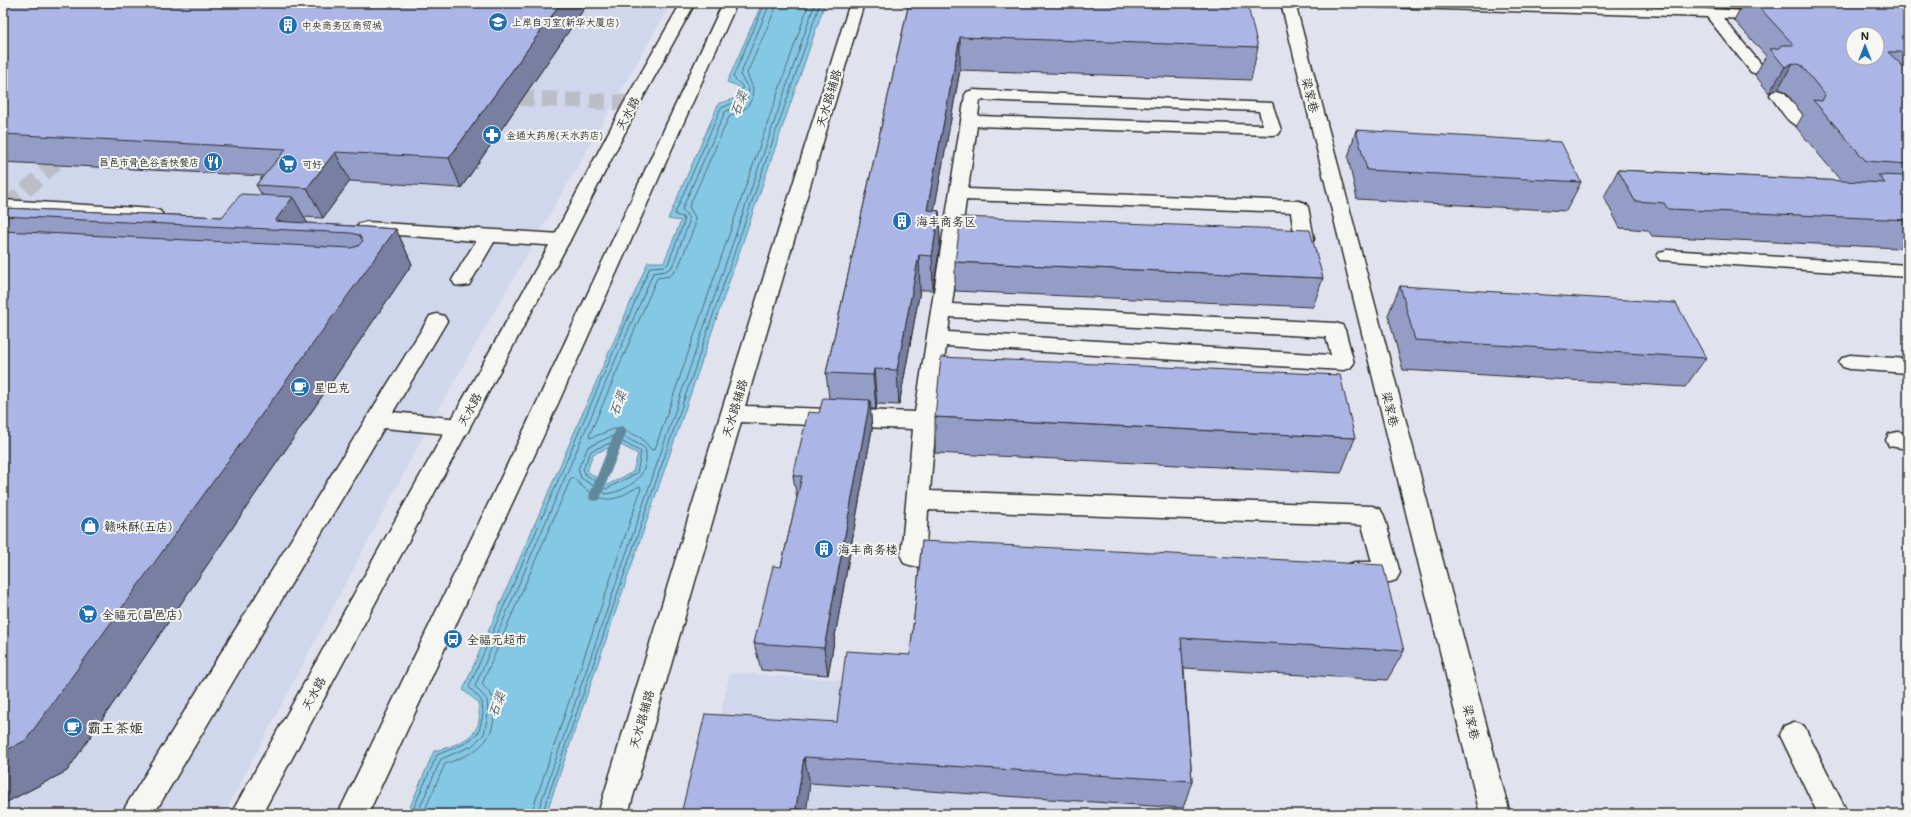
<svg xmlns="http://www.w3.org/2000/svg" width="1911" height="817" font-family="Mali,'LXGW WenKai TC',sans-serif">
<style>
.built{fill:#d0d6ec}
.water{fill:#85c8e6;stroke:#61899b;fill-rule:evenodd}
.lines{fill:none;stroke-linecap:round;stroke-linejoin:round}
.shore{stroke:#4f6a76;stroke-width:1}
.stream{fill:#61899b;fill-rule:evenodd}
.minor-tunnel{stroke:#bcbec7;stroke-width:16;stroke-dasharray:16 8;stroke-linecap:butt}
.minor-casing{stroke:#2b2b2b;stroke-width:3}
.major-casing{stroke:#2b2b2b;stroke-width:3}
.minor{fill:#f6f6f2;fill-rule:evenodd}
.major{fill:#f6f6f2;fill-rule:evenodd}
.wall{fill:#949dc6;stroke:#2b2b2b}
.shaded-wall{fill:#787fa1;stroke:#2b2b2b}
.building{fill:#acb6e6;stroke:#2b2b2b;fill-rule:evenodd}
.labels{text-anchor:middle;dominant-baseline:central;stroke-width:4;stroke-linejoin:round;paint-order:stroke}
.far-poi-label{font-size:10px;fill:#2b2b2b;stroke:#f6f6f2;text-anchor:start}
.street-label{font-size:12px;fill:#2b2b2b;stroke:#f6f6f2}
.poi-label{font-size:12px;fill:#2b2b2b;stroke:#f6f6f2;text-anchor:start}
.water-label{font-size:13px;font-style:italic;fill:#465a63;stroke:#f6f6f2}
.near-poi-label{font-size:14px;fill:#2b2b2b;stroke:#f6f6f2;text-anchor:start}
</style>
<rect width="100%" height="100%" fill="#e0e3ee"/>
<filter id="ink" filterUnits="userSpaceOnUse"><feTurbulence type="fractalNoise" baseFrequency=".025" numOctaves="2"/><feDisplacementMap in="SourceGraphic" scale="8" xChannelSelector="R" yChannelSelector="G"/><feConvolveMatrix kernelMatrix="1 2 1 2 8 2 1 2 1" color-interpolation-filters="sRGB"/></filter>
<g filter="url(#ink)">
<g class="built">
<polygon points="3,3 671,3 426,431 224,814 3,814"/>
<polygon points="730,673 1175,700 1184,814 698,814"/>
</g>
<path class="water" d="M762 3H825L546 814H407L434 751C450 747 476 740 479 721 480 715 479 708 478 702L463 690 648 262H664L681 221 668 219 719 103C728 101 742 99 738 86L727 82ZM619 444 638 454 633 472 607 485 587 471 593 454Z"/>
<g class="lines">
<g class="shore">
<polyline points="776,3 775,10 747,73 753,89 752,99 746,108 729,117 689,207 695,217 695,225 678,268 670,276 657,278 589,436 590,438 614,429 625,430 641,438 652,450 655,449 809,3"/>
<path d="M615 435C622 435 626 438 632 441 636 443 642 445 645 449 647 453 646 458 646 461 643 481 625 491 606 494L581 478 578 469 588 447Z"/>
<polygon points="619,440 641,452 637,473 606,489 585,474 583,469 591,451"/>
<polyline points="411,814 437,755 466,743 479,732 483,714 482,701 469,687 650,267 665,266 668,264 684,222 683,217 676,215 675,213 721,108 738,101 743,95 742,86 733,77 765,3"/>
<polyline points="417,814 441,759 472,746 484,734 488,714 487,700 475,686 653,273 666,271 672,267 689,222 688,217 682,209 725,112 739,105 747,99 749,89 740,75 770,3"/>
<path d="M423 814 445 764C469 755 491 747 494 718 495 711 495 702 492 696 489 691 485 689 482 684L571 478H574C581 487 599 501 611 499 621 498 631 490 640 486L641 489 531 814"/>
<polyline points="537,814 815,3"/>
<polyline points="542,814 820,3"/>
</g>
<polygon class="stream" points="621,426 625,428 627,431 601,496 600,500 595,501 590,500 589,496 615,431 617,428"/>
<g class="minor-tunnel">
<polyline points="494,97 632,103"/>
<polyline points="8,206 75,145"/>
</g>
<defs>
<g id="minor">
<path d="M850 3H864L745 406 915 412 961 121 965 95 967 92 973 90 1272 103 1281 130 1279 134 1273 135 977 126 968 189 1299 201 1305 203 1308 207 1314 239 1312 243 1305 245 1276 242 1274 238 1276 234 1294 233 1291 212 966 200 952 304 1335 323 1342 325 1345 330 1354 363 1350 368 1343 370 946 346 936 421 930 491 1372 506 1380 509 1384 516 1400 573 1396 580C1381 586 1361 585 1346 579L1342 572 1346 565 1355 562H1372L1362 525 928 510 926 546 951 547 960 550 963 557 960 564C944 570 920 569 904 563L901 556 913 429 741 422 628 814H598L703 470ZM980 100 1259 111 1263 125 978 116ZM950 317 1326 337 1331 355 948 332Z"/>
<polygon points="1281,3 1295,3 1510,814 1480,814"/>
<path d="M1371 3C1503 3 1635 5 1767 12L1772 13 1774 16 1772 19 1767 20 1723 18 1765 69 1763 72 1757 74 1751 72 1707 17 1378 7 1373 6Z"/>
<path d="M1778 90 1784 92 1805 118 1807 122 1805 126C1789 129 1781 109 1772 98L1770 95 1772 92Z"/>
<polygon points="3,200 154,209 160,211 163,215 160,219 154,221 3,212"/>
<polygon points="366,222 561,234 568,236 570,240 568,244 561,246 494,242 469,285 462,286 455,285 452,280 476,241 359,232 357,228 359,224"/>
<polygon points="1667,250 1908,265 1908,277 1660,260 1657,256 1660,252"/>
<polygon points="437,314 444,316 447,321 393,412 459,419 467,421 470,427 467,433 459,435 384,428 154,814 122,814 127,804 430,316"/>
<polygon points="1850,355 1908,359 1908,373 1850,369 1843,367 1839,362 1843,357"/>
<polygon points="1897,432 1908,433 1908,449 1889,446 1886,440 1889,434"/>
<polygon points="1794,722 1804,726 1848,814 1818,814 1780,735 1784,726"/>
</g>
<g id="major">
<polygon points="681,3 695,3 640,103 570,240 262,814 231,814 552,240 624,103"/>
<polygon points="723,3 737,3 547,428 368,814 338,814 525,428"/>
</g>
</defs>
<use href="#minor" class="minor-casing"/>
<use href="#major" class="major-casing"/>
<use href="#minor" class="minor"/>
<use href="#major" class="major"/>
</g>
<g class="wall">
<polygon points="3,3 588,3 461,188 350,181 323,218 304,217 307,223 396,229 412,264 67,771 3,804 3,208 222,217 262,195 256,185 263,176 3,162"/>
<polygon points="909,3 1258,47 1251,80 960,70 934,210 939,211 940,245 933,290 920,290 899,405 877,404 876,409 870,409 872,429 828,675 761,670 754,643 781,567 797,498 793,476 819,413 829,398 826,373"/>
<polygon points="1719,3 1898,3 1897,5 1908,5 1908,243 1903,243 1899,248 1652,236 1648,230 1620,228 1604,197 1618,170 1841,181 1796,127 1803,115 1785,91 1778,89 1769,93 1755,75 1766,56 1734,20 1740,9 1723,8"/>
<polygon points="1356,130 1581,182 1566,211 1357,199 1348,158"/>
<polygon points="955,262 1323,278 1313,307 955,291"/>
<polygon points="1400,286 1706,358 1685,387 1403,370 1388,315"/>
<polygon points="935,417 1355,438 1341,473 935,453"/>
<polygon points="922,541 1404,651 1387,680 1184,668 1192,781 1183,808 810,783 681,814 837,722 910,655"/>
</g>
<g class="shaded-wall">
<polygon points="561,3 588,3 461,188 449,158"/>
<polygon points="960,37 960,70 928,244 927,210"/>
<polygon points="1793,63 1778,89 1769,93 1785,67"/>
<polygon points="335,152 350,181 323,218 307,188"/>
<polygon points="293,197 312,231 275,221"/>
<polygon points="939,211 940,245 933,290 932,256"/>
<polygon points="396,229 412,264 67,771 3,804 3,752"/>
<polygon points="919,255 920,290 899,405 897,370"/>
<polygon points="874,369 877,404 876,409 873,375"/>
<polygon points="870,400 872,429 828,675 824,648"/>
<polygon points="804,757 810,783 806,814 795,814"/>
</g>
<g class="building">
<polygon points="3,3 561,3 449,158 335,152 307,188 256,185 286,149 3,134"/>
<polygon points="909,3 1247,3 1258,47 960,37 927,210 939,211 932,256 919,255 897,370 874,369 873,375 826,373"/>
<path d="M1755 3H1870L1908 5V52H1888L1908 71V164L1866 161 1813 100 1822 101 1825 95 1801 65 1793 63 1785 67 1770 49 1779 48 1781 45H1794ZM1853 34H1877V58H1853Z"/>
<polygon points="1356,130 1561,142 1581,182 1367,170"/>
<polygon points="1618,170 1885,183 1878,175 1908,176 1908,220 1668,209 1664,203 1635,201"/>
<polygon points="241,194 293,197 275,221 396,229 26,740 3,752 3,231 351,248 358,246 363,241 359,235 351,233 3,216 3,208 222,217"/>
<polygon points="961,217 1310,230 1323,278 955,262"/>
<polygon points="1400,286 1676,303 1706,358 1415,340"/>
<polygon points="941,357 1340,375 1355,438 935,417"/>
<polygon points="823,398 870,400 824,648 754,643 773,566 781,567 802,476 793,476 808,412 819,413"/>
<polygon points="922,541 1383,565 1404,651 1181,638 1192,781 804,757 795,814 681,814 705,714 837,722 846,651 910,655"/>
</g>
</g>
<defs>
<symbol id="school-disc" viewBox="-11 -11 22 22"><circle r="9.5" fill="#1f6fb2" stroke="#f6f6f2"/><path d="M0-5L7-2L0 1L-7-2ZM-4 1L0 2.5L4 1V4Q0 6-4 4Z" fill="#fff"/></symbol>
<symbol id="building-disc" viewBox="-11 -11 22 22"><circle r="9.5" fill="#1f6fb2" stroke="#f6f6f2"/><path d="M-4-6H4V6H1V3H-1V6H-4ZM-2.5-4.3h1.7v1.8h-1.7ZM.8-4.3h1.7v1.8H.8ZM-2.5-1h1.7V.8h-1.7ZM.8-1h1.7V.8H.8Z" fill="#fff"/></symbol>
<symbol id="pharmacy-disc" viewBox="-11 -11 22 22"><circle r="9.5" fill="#1f6fb2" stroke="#f6f6f2"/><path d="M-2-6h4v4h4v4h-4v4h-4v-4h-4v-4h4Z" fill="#fff"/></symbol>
<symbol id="restaurant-disc" viewBox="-11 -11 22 22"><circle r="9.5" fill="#1f6fb2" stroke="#f6f6f2"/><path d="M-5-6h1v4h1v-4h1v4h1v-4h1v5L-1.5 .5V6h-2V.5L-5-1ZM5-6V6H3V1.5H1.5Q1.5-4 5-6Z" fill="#fff"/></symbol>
<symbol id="supermarket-disc" viewBox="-11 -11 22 22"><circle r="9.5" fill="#1f6fb2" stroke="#f6f6f2"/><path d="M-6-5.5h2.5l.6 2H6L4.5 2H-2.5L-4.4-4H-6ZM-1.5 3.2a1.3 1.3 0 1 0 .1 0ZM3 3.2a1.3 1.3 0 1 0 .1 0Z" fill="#fff"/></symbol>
<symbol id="cafe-disc" viewBox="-11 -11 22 22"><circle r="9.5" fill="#1f6fb2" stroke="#f6f6f2"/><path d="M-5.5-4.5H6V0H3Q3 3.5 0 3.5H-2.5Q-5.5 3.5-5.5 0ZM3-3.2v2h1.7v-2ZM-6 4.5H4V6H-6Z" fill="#fff"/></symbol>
<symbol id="shop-disc" viewBox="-11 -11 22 22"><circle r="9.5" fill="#1f6fb2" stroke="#f6f6f2"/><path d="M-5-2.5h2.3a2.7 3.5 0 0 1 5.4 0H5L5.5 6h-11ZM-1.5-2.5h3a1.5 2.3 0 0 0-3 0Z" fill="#fff"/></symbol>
<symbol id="bus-disc" viewBox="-11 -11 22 22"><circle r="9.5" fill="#1f6fb2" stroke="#f6f6f2"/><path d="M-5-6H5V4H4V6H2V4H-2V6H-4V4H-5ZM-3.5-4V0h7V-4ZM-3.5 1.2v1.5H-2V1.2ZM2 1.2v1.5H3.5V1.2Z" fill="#fff"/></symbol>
</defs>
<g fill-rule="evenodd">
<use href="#school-disc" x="487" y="11" width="22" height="22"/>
<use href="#building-disc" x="277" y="14" width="22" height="22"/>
<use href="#pharmacy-disc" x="481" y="124" width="22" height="22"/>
<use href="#restaurant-disc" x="202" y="151" width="22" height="22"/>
<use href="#supermarket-disc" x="277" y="153" width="22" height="22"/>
<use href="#building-disc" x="891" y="210" width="22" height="22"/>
<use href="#cafe-disc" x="289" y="376" width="22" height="22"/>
<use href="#shop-disc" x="79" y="515" width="22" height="22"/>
<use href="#building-disc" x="813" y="538" width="22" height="22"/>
<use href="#supermarket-disc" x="77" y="603" width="22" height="22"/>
<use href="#bus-disc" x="442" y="628" width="22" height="22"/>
<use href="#cafe-disc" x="62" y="716" width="22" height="22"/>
</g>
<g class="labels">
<g class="far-poi-label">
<text x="512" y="22">上岸自习室(新华大厦店)</text>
<text x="302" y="25">中央商务区商贸城</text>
<text x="506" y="135">金通大药房(天水药店)</text>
<text x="199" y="162" text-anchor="end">昌邑市骨色谷香快餐店</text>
<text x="302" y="164">可好</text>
</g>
<g class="street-label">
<text transform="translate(1311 95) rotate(76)">梁家巷</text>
<text transform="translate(828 98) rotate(-73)">天水路辅路</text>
<text transform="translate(627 113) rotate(-62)">天水路</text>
<text transform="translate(734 408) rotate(-73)">天水路辅路</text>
<text transform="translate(469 409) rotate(-61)">天水路</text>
<text transform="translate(1391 409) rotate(76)">梁家巷</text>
<text transform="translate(313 693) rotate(-61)">天水路</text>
<text transform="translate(641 719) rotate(-74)">天水路辅路</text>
<text transform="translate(1472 722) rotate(76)">梁家巷</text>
</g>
<g class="poi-label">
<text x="916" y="221">海丰商务区</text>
<text x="314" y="387">星巴克</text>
<text x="104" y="526">赣味酥(五店)</text>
<text x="838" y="549">海丰商务楼</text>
<text x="102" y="614">全福元(昌邑店)</text>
<text x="467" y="639">全福元超市</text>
</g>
<g class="water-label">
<text transform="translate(738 103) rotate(-68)">石渠</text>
<text transform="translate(617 403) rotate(-68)">石渠</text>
<text transform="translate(496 704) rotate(-68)">石渠</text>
</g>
<g class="near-poi-label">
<text x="87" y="727">霸王茶姬</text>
</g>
</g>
<rect width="1911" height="817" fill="none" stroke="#f6f6f2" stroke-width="16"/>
<rect x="8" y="8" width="1895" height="801" fill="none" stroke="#2b2b2b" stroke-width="1.5" filter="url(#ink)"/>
<g transform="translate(1865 46)"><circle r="19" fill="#f6f6f2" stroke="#a5a5a2"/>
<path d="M0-3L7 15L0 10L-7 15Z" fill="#1f6fb2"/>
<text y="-6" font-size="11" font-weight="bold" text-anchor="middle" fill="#2b2b2b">N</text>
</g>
</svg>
